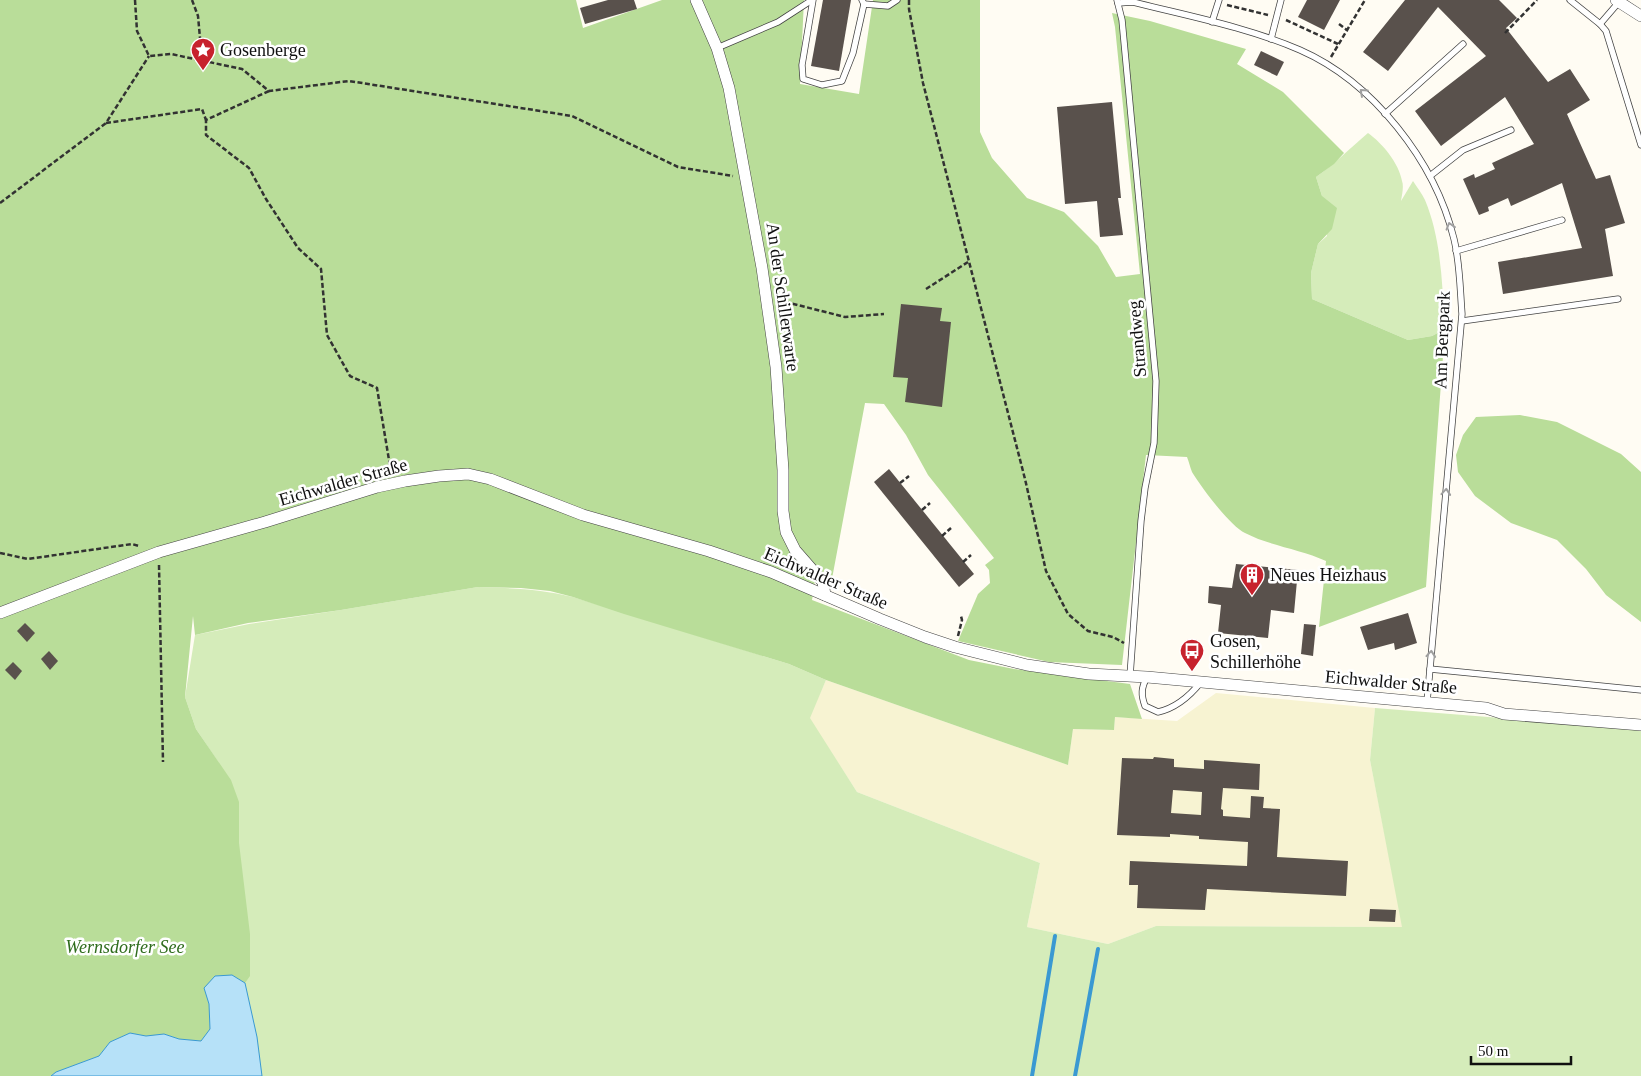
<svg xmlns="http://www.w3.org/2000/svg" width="1641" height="1076" font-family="Georgia,serif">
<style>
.farmland{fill:#f7f3d2}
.green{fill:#d5ecba}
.forest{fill:#b9dd99}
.water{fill:#b6e1f8;stroke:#3a99d2}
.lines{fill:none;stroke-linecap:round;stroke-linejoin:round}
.stream{stroke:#3a99d2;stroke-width:4}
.building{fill:#59514c;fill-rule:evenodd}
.lane-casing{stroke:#434343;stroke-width:7}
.street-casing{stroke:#434343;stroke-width:12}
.path{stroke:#323232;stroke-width:2.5;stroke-dasharray:5 2.5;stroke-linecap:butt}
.lane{stroke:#fff;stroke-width:5.5}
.street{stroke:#fff;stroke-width:11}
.oneway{stroke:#9f9f9f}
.labels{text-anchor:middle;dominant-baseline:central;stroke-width:5;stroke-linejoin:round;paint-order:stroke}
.poi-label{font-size:18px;fill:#101010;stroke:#fff;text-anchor:start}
.street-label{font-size:18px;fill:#101010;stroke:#fff}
.park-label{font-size:18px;font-style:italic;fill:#2f6c1d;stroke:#fff}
</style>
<rect width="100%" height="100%" fill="#fffcf3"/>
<polygon class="farmland" points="826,680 1068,765 1073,729 1114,730 1115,717 1177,721 1216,693 1375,708 1370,760 1403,927 1156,926 1108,944 1027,927 1040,863 857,792 809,718"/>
<g class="green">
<path d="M1368 133C1382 143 1399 163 1402 181 1404 186 1402 195 1401 201L1413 181C1417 187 1422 194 1425 200 1442 241 1442 286 1445 329L1432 336 1408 340 1312 299 1311 273 1318 244 1327 236 1322 196 1316 177C1335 164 1350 148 1368 133Z"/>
<path d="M478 587C510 588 541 589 573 597L789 664 826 680 810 718 857 792 1040 863 1027 927 1108 944 1156 926 1402 927 1370 760 1375 708 1641 729V1076H0V748L219 763 196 729 185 697 195 635 249 624 341 610Z"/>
</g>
<g class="forest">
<path d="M0 0H576L583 28 662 0H804L800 84 859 94 873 0H980V132L992 158 1027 198 1064 212 1098 246 1116 277 1140 274 1115 27 1112 13 1150 21 1246 49 1237 64 1283 92 1344 153 1334 164 1316 177 1322 196 1337 208 1332 229 1318 244 1311 273 1312 299 1408 340 1432 336 1445 329 1426 587 1319 627 1326 561C1300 549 1270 546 1245 533 1230 526 1201 487 1192 472 1190 467 1189 462 1187 457L1146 455 1122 665 1049 662 958 641 978 594 990 583 989 570 985 565 994 558 928 475 906 435 884 404 865 403 831 584 815 580 812 600 969 660 1014 669 1130 684 1142 719 1115 717 1114 730 1073 729 1068 765 826 680 789 664 624 614 573 597 550 591 521 588 478 587 341 610 248 623 195 635 193 616 185 697 196 729 231 780 239 802V843L250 934V976L245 983 232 975 205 988 209 1004 210 1029 201 1041 179 1039 164 1034 146 1037 130 1033 110 1042 99 1056 56 1072 51 1076H0Z"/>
<polygon points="1520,415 1557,422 1621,454 1641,472 1641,622 1606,595 1586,569 1557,540 1511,523 1475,496 1458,472 1456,455 1463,435 1476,417"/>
</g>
<polygon class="water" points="232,975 245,983 257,1037 262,1076 51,1076 56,1072 99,1056 110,1042 130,1033 146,1036 164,1034 179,1039 201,1041 210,1029 209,1004 204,988 215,976"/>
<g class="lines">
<g class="stream">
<polyline points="1032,1076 1055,936"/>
<polyline points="1075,1076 1098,949"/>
</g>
</g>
<g class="building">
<polygon points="608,0 634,0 637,9 585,24 580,8"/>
<polygon points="823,0 851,0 839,71 811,66"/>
<polygon points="1307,0 1340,0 1324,30 1298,17"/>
<polygon points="1405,0 1499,0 1517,18 1506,28 1548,82 1570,69 1590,100 1567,114 1596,179 1610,175 1625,223 1605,229 1613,276 1503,294 1498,262 1582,248 1562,183 1511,206 1508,198 1488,207 1489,211 1479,215 1463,179 1474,174 1475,178 1495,169 1492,163 1534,144 1505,97 1441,146 1415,111 1486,56 1438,7 1388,71 1363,52"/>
<polygon points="1261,51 1284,62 1277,76 1254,65"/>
<polygon points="1112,102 1121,198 1118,198 1123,235 1100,237 1097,201 1065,204 1057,107"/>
<polygon points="901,304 942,308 940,321 951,322 942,407 905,402 908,378 893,377"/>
<polygon points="889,469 974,574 959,587 874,482"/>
<polygon points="1236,564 1298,570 1294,613 1271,610 1268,638 1218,633 1221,605 1208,603 1209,586 1232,588"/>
<polygon points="1408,613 1417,643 1395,650 1394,643 1368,650 1360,627"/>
<polygon points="25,623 35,633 27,642 17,631"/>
<polygon points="1304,624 1316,625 1313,656 1301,654"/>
<polygon points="49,651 58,661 50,670 41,659"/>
<polygon points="13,662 22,671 15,680 5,670"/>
<path d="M1154 757 1174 759V767L1204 769V760L1260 764 1259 790 1223 788 1221 809 1223 810V816L1250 818 1251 796 1264 797 1263 808 1280 809 1277 857 1348 861 1346 896 1207 889 1205 910 1137 908 1138 885H1129L1130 861 1247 866 1248 842 1199 839V836L1170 834V837L1117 835 1122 758 1153 759ZM1173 790 1202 792 1201 815 1171 813Z"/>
<polygon points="1370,909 1396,910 1395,922 1369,921"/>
</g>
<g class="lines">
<defs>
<g id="lane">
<polyline points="813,0 802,65 803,79 822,85 842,81 853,53 864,4 862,0"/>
<polyline points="1117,0 1122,20 1156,381 1154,443 1145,488 1141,521 1130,676"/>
<polyline points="1570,0 1600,24 1606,31 1641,145"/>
<path d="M1118 3 1133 2C1188 16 1247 27 1300 50 1373 82 1435 161 1454 239 1460 263 1460 289 1462 314L1427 702"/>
<polyline points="864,4 888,6 897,0"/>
<polyline points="1212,22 1219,0"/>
<polyline points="1600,24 1619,2"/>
<polyline points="1271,39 1281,0"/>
<polyline points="717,48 778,22 812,0"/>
<polyline points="1385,114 1463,44"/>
<polyline points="1430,176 1463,150 1511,130"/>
<polyline points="1456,251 1562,220"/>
<polyline points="1462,321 1618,299"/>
<polyline points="1430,669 1641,690"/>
<path d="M1147 677C1141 688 1141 695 1145 706L1158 712C1176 708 1189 697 1201 682"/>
</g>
<g id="street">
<polyline points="696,0 717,48 729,88 762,268 776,367 783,470 783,511 786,532 795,550 823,582 825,595"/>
<polyline points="1616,0 1641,16"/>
<polyline points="0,613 159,552 265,522 377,487 405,481 439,476 468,474 490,479 583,515 709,551 771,572 880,619 925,637 955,647 1027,665 1089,674 1147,677 1486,708 1504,714 1641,725"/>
</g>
</defs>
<use href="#lane" class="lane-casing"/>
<use href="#street" class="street-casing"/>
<g class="path">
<polyline points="135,0 137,31 149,56 171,54 242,69 269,91 349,81 572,116 678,167 733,176"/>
<polyline points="192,0 198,16 202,60"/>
<polyline points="909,0 909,9 923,83 1025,479 1046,571 1068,614 1088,631 1113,637 1124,643"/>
<polyline points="1227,5 1268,15"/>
<polyline points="1286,20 1338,44"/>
<polyline points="1339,24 1347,30"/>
<polyline points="1505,33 1537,0"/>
<polyline points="1331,57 1365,0"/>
<polyline points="269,91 206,120 206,135 249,168 266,199 298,248 321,269 327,335 350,376 377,388 391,472"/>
<polyline points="106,123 202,109 206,120"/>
<polyline points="0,203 106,123 149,56"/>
<polyline points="926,289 968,262"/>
<polyline points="778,300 845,317 884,314"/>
<polyline points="900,483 909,476"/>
<polyline points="922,510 930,503"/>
<polyline points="942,536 951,528"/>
<polyline points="0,553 28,559 132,544 139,546"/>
<polyline points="963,562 971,555"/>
<polyline points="159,565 163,762"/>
<polyline points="958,636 962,620 961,616"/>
</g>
<use href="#lane" class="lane"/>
<use href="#street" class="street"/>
</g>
<defs><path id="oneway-chevron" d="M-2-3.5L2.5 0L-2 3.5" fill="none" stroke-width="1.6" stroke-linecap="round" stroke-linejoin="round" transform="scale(1.25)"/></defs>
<g class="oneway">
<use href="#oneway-chevron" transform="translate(1363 92) rotate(-138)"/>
<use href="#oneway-chevron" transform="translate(1450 226) rotate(-107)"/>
<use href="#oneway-chevron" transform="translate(1446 492) rotate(-85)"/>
<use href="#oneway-chevron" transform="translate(1431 654) rotate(-85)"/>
</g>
<defs>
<symbol id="sight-pin" viewBox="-11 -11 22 30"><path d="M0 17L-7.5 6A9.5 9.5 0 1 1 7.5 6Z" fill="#c7222d" stroke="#fff"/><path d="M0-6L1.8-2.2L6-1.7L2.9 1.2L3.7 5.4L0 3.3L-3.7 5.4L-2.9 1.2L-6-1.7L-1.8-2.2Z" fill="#fff"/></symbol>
<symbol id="building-pin" viewBox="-11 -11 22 30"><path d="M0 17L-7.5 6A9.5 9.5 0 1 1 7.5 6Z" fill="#c7222d" stroke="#fff"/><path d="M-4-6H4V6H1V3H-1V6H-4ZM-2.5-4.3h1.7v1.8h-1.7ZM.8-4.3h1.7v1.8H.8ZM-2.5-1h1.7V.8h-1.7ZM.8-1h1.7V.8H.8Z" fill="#fff"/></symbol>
<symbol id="bus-pin" viewBox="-11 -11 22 30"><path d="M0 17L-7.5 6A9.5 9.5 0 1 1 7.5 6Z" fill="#c7222d" stroke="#fff"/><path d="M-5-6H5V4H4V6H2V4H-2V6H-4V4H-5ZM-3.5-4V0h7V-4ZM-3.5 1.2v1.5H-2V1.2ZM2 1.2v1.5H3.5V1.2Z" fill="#fff"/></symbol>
</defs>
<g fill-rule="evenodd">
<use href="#sight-pin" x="189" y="36" width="28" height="38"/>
<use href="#building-pin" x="1238" y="561" width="28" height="38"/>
<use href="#bus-pin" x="1178" y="637" width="28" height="38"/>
</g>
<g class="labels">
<g class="poi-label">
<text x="220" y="50">Gosenberge</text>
<text x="1270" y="575">Neues Heizhaus</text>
<text x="1210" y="641">Gosen,<tspan x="1210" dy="21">Schillerhöhe</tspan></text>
</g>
<g class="street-label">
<text transform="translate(783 297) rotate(82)">An der Schillerwarte</text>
<text transform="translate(1137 339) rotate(-95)">Strandweg</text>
<text transform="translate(1442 340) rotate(-88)">Am Bergpark</text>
<text transform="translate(343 482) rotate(-16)">Eichwalder Straße</text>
<text transform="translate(826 578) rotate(23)">Eichwalder Straße</text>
<text transform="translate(1391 682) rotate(5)">Eichwalder Straße</text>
</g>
<g class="park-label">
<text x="125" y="947">Wernsdorfer See</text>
</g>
</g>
<path d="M1471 1056v8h100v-8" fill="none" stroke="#101010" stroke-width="2.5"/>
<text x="1478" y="1056" font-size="15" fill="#101010" stroke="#ffffff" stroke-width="4" paint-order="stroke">50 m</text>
</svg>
